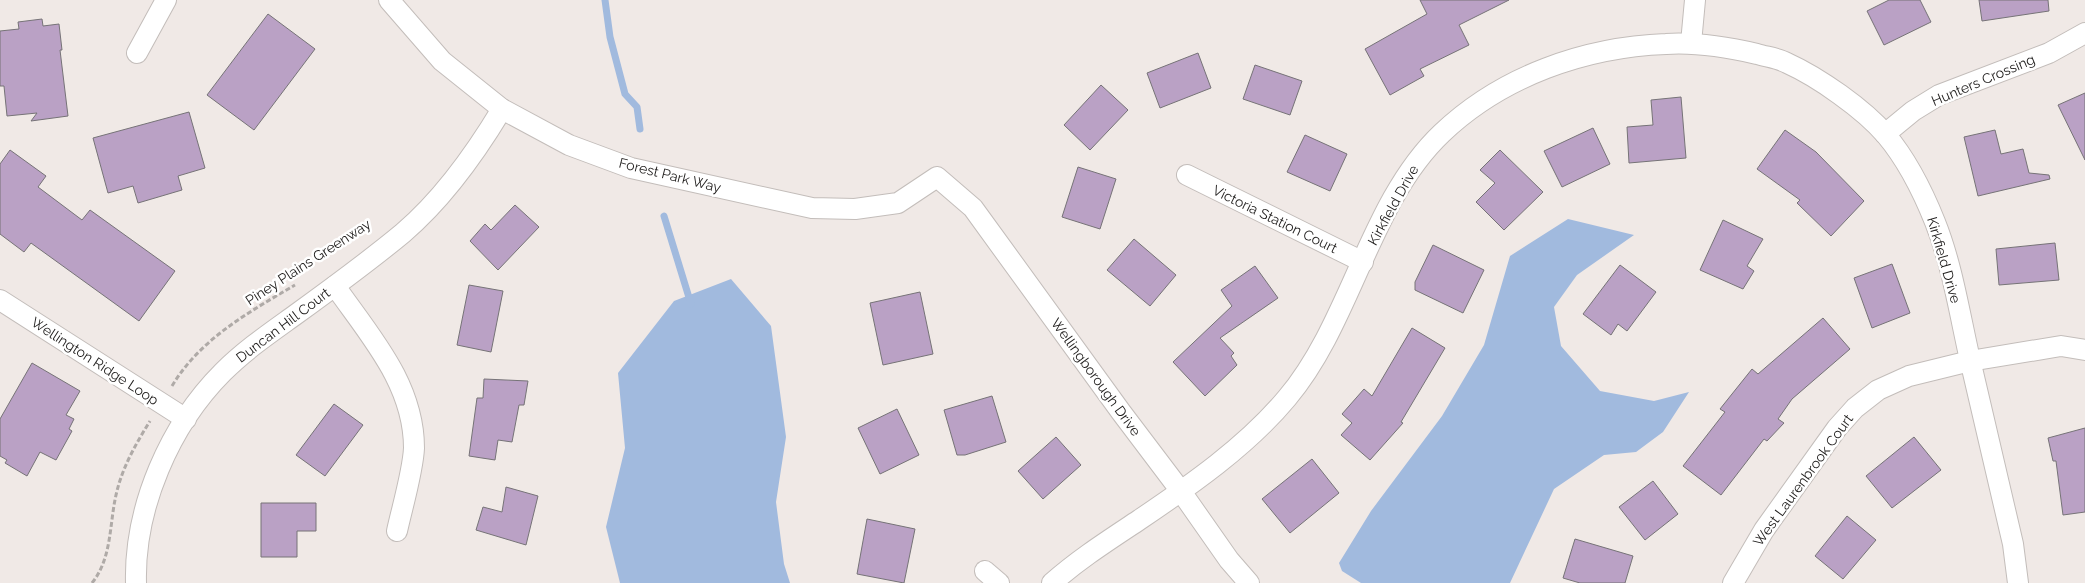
<svg xmlns="http://www.w3.org/2000/svg" width="2085" height="583" font-family="Raleway,sans-serif">
<style>
.water{fill:#a1bade}
.lines{fill:none;stroke-linecap:round;stroke-linejoin:round}
.stream{stroke:#a1bade;stroke-width:7}
.building{fill:#baa1c5;stroke:#767377}
.street-casing{stroke:#c3bdba;stroke-width:22}
.path{stroke:#afaaa7;stroke-width:3;stroke-dasharray:5 2.5;stroke-linecap:butt}
.street{stroke:#fff;stroke-width:20}
.labels{text-anchor:middle;dominant-baseline:central;stroke-width:5;stroke-linejoin:round;paint-order:stroke}
.street-label{font-size:14px;fill:#1d1b1a;stroke:#fff}
</style>
<rect width="100%" height="100%" fill="#f0e9e6"/>
<g class="water">
<polygon points="1568,219 1634,235 1577,275 1554,307 1561,346 1600,391 1654,401 1689,392 1663,432 1636,452 1604,455 1554,489 1510,583 1361,583 1342,571 1339,563 1371,511 1442,416 1484,345 1510,256"/>
<polygon points="731,279 771,326 786,437 776,502 784,564 790,583 620,583 606,527 625,448 618,373 674,301"/>
</g>
<g class="lines">
<g class="stream">
<polyline points="605,0 610,37 625,94 637,107 640,129"/>
<polyline points="664,216 691,304"/>
</g>
</g>
<g class="building">
<polygon points="1420,0 1509,0 1459,25 1469,45 1420,69 1424,76 1390,95 1365,49 1427,14"/>
<polygon points="1889,0 1920,0 1931,22 1884,45 1867,11"/>
<polygon points="1979,0 2048,0 2049,11 1982,21"/>
<polygon points="268,14 315,49 254,130 207,95"/>
<polygon points="42,19 43,26 59,24 62,50 60,50 68,116 31,121 37,113 7,116 4,86 0,86 0,31 19,29 18,22"/>
<polygon points="1198,53 1211,88 1160,108 1147,73"/>
<polygon points="1255,65 1302,81 1290,115 1243,99"/>
<polygon points="1101,85 1128,110 1090,150 1064,125"/>
<polygon points="2085,93 2085,160 2058,105"/>
<polygon points="1681,97 1686,158 1629,163 1627,127 1653,125 1651,100"/>
<polygon points="189,112 205,168 178,176 182,190 138,203 133,186 108,193 93,138"/>
<polygon points="1593,128 1610,164 1562,187 1544,151"/>
<polygon points="1785,130 1816,152 1864,201 1831,236 1797,203 1800,200 1757,169"/>
<polygon points="1995,130 2001,154 2023,149 2029,173 2049,175 2050,179 1978,196 1964,137"/>
<polygon points="1305,135 1347,154 1330,191 1287,172"/>
<polygon points="10,150 46,176 38,187 82,220 90,210 175,271 139,321 31,243 24,252 0,234 0,164"/>
<polygon points="1500,150 1543,192 1504,230 1476,202 1495,183 1480,170"/>
<polygon points="1078,167 1116,179 1100,229 1062,217"/>
<polygon points="515,205 539,227 498,270 470,241 485,224 491,230"/>
<polygon points="1723,220 1763,239 1747,266 1754,271 1743,289 1700,270"/>
<polygon points="1134,239 1176,275 1150,306 1107,270"/>
<polygon points="2055,243 2059,280 1999,285 1996,249"/>
<polygon points="1433,245 1484,270 1463,313 1415,290 1415,282"/>
<polygon points="1892,264 1910,313 1872,328 1854,278"/>
<polygon points="1620,265 1656,292 1627,331 1618,324 1611,335 1583,314"/>
<polygon points="1255,266 1278,298 1220,338 1234,353 1231,356 1237,365 1205,396 1173,362 1232,306 1221,290"/>
<polygon points="469,285 503,291 491,352 457,345"/>
<polygon points="920,292 933,354 883,365 870,303"/>
<polygon points="1823,318 1850,349 1792,399 1778,419 1784,423 1767,441 1764,439 1721,495 1683,466 1725,412 1720,409 1752,369 1758,374"/>
<polygon points="1412,328 1445,348 1401,422 1403,423 1370,460 1341,435 1352,423 1342,414 1364,389 1372,396"/>
<polygon points="32,363 80,391 66,415 74,419 69,429 72,431 56,460 40,452 27,476 5,463 7,460 0,456 0,419"/>
<polygon points="484,379 528,381 524,405 519,405 512,442 498,440 495,460 469,456 477,398 483,398"/>
<polygon points="992,396 1006,442 965,455 957,455 944,410"/>
<polygon points="334,404 363,425 325,476 296,455"/>
<polygon points="897,409 919,455 880,474 858,428"/>
<polygon points="2085,428 2085,512 2063,515 2056,461 2053,461 2048,438"/>
<polygon points="1056,437 1081,465 1043,499 1018,471"/>
<polygon points="1914,437 1941,470 1892,508 1866,476"/>
<polygon points="1312,459 1339,493 1290,533 1262,499"/>
<polygon points="1653,481 1678,514 1645,540 1619,507"/>
<polygon points="506,487 538,496 526,545 476,530 483,507 502,512"/>
<polygon points="261,503 316,503 316,531 297,531 297,557 261,557"/>
<polygon points="1847,516 1876,540 1843,579 1815,556"/>
<polygon points="867,519 915,529 904,583 857,574"/>
<polygon points="1575,539 1633,556 1625,583 1580,583 1563,578"/>
</g>
<g class="lines">
<defs>
<g id="street">
<polyline points="389,0 442,61 502,109 569,145 631,168 812,208 855,209 898,203 937,177 973,208 1121,412 1180,490 1229,560 1249,583"/>
<polyline points="1691,43 1695,0"/>
<polyline points="137,53 166,0"/>
<polyline points="1885,134 1913,111 1939,95 2049,53 2085,33"/>
<polyline points="1187,175 1363,262"/>
<path d="M335 286C370 336 414 384 414 448 413 471 402 508 397 531"/>
<polyline points="0,300 186,419"/>
<polyline points="985,571 999,583"/>
<path d="M136 583C134 507 170 425 223 372 245 350 270 333 295 315 331 289 368 262 403 233 443 199 475 154 502 109"/>
<path d="M1052 583C1079 559 1109 540 1139 520 1191 485 1247 446 1287 398 1352 321 1369 202 1442 133 1502 76 1585 47 1666 44 1697 42 1727 47 1757 54 1767 57 1778 58 1787 63 1818 77 1864 109 1886 135 1907 160 1923 192 1935 222 1953 267 1960 317 1971 364 1985 424 1999 484 2013 544L2018 583"/>
<polyline points="1733,583 1764,530 1837,428 1855,408 1878,390 1909,376 1970,361 2061,346 2085,350"/>
</g>
</defs>
<use href="#street" class="street-casing"/>
<g class="path">
<path d="M172 386C200 339 249 312 295 285"/>
<path d="M92 583C113 557 109 521 117 491 123 466 137 442 150 421"/>
</g>
<use href="#street" class="street"/>
</g>
<g class="labels">
<g class="street-label">
<text transform="translate(1983 80) rotate(-23)">Hunters Crossing</text>
<text transform="translate(670 175) rotate(14)">Forest Park Way</text>
<text transform="translate(1393 205) rotate(-61)">Kirkfield Drive</text>
<text transform="translate(1275 219) rotate(26)">Victoria Station Court</text>
<text transform="translate(1944 260) rotate(74)">Kirkfield Drive</text>
<text transform="translate(308 262) rotate(-33)">Piney Plains Greenway</text>
<text transform="translate(283 325) rotate(-37)">Duncan Hill Court</text>
<text transform="translate(95 361) rotate(33)">Wellington Ridge Loop</text>
<text transform="translate(1096 377) rotate(54)">Wellingborough Drive</text>
<text transform="translate(1803 480) rotate(-54)">West Laurenbrook Court</text>
</g>
</g>
</svg>
